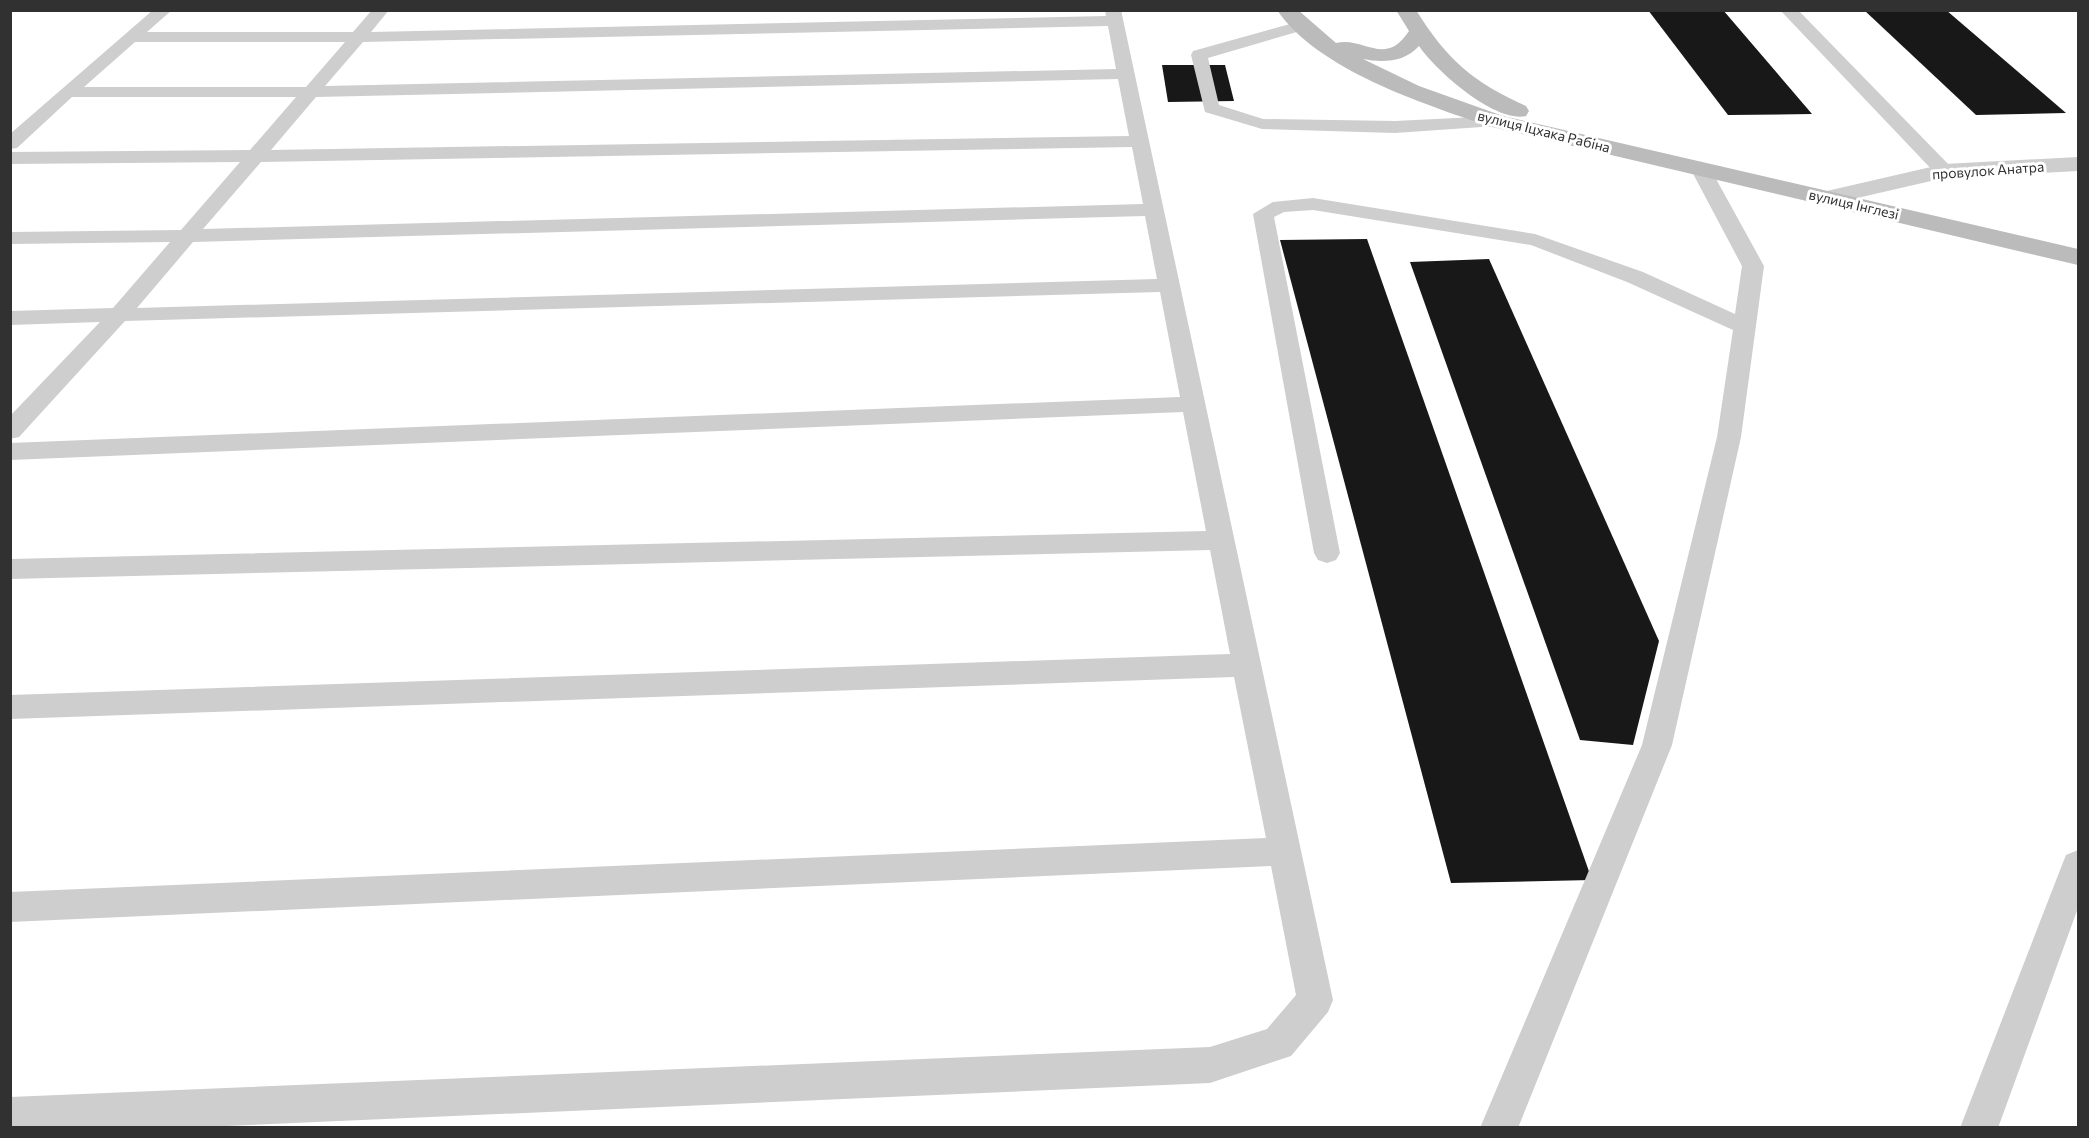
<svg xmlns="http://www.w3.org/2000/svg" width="2089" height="1138" font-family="Commissioner,sans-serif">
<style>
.building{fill:#181818}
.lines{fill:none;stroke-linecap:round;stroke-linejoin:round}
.service{fill:#cecece;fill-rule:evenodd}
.minor{fill:#cecece;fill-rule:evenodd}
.secondary{fill:#bbb;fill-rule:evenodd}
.labels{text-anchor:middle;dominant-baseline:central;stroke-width:6;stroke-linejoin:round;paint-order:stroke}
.far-street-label{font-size:14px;fill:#313131;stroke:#fff}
</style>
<rect width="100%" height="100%" fill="#fff"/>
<g class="building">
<polygon points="1648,10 1723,10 1812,114 1728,115"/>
<polygon points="1864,10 1946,10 2066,113 1976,115"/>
<polygon points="1162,65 1225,65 1234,101 1168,102"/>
<polygon points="1367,239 1592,880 1451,883 1280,240"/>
<polygon points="1489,259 1659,641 1633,745 1580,740 1410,262"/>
</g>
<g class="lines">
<g class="service">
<path d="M153 10H172L147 32H353L372 10H389L371 32 1106 16 1105 10H1121L1333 1000 1328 1012 1291 1056 1210 1083 181 1128H10V1097L1210 1047 1267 1029 1296 995 1271 866 10 922V892L1266 838 1234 677 10 719V695L1230 654 1210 550 10 579V559L1206 531 1183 412 10 460V443L1180 397 1160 292 125 321 19 437 10 439V416L100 322 10 325V311L113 308 170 242 10 244V232L181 230 240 162 10 164V152L250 150 296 97H72L17 148 10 149V134ZM1108 26 1116 69 325 86 363 42ZM135 42H345L306 87H84ZM1118 79 1129 136 271 150 316 97ZM1132 147 1143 204 203 229 261 162ZM1145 216 1157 279 137 308 193 242Z"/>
<polygon points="1780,10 1798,10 1951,167 1954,171 1951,175 1937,175"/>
<polygon points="1301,21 1309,26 1307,29 1208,58 1219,105 1263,119 1395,121 1496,116 1505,121 1496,126 1395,133 1262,129 1205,112 1191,55 1193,51"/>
<polygon points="1700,162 1710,168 1764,266 1741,437 1672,745 1518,1128 1480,1128 1642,745 1717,437 1733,330 1627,282 1531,245 1313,210 1284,212 1274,217 1340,553 1336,560 1327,563 1318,560 1314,553 1253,214 1273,202 1313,198 1535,234 1643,272 1735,314 1742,266 1690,168"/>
<polygon points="2078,850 2078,908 1998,1128 1960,1128 2062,865 2066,855"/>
</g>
<polygon class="minor" points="2078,157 2078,171 1944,178 1827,205 1818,203 1815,198 1818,193 1944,164"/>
<path class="secondary" d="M1277 10H1298L1336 43C1364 36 1385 68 1409 31L1396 10H1416C1447 60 1473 82 1526 106L1529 111 1526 116C1495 123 1436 71 1419 46 1405 62 1383 63 1363 59L1419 86 1503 116 2078 249V265L1488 126C1422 103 1318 70 1277 10Z"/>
</g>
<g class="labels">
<g class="far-street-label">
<text transform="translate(1544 131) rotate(14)">вулиця Іцхака Рабіна</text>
<text transform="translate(1988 170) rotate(-4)">провулок Анатра</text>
<text transform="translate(1854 204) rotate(13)">вулиця Інглезі</text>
</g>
</g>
<rect width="2089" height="1138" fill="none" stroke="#313131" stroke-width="24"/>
</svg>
